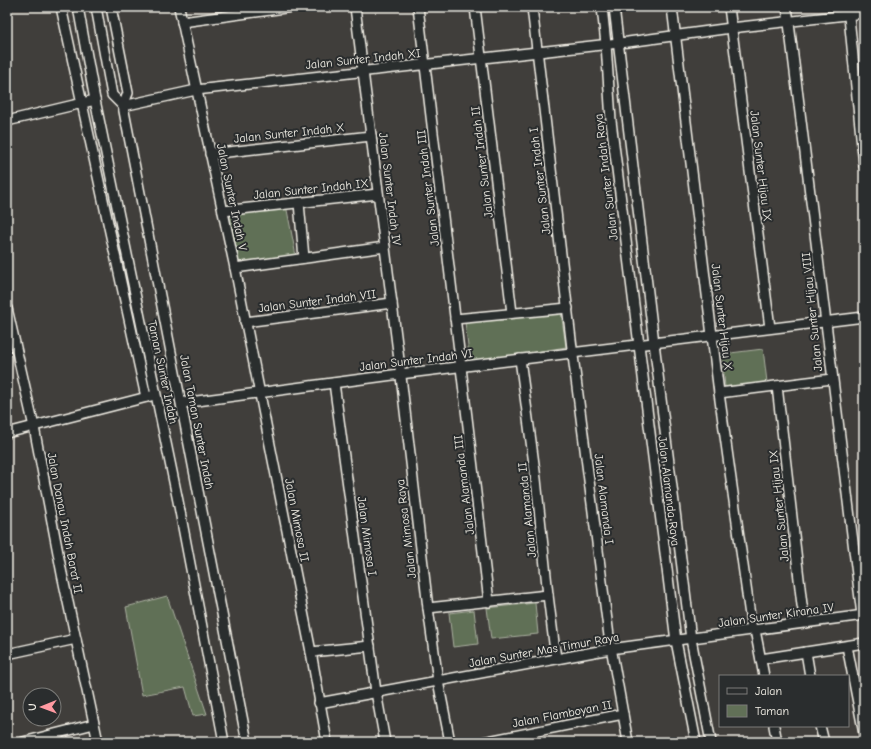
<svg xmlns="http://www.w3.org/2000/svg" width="871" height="749" font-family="'Comic Neue',sans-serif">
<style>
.green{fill:#617057;stroke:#aab0a0}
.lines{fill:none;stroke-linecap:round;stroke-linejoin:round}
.street-casing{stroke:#f4f1e8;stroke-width:12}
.street{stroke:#2a2d2e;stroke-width:9}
.labels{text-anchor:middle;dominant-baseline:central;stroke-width:4;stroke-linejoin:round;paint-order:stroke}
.street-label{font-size:12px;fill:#f4f1e8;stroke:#2a2d2e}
</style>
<rect width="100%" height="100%" fill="#403e3b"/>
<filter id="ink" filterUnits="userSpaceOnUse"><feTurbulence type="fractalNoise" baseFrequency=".025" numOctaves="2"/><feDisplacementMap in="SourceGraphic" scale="8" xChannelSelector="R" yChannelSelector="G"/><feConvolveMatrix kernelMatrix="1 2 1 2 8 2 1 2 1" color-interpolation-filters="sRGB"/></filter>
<g filter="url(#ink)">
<g class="green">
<polygon points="286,205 296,256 239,263 229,212"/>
<polygon points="561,312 566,347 470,363 465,322"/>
<polygon points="763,349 767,382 725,387 722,354"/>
<polygon points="167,596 207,714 193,716 185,687 142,695 126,607"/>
<polygon points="535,603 538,634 491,639 487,608"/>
<polygon points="474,610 478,644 453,647 449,613"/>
</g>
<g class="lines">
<defs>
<g id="street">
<polyline points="61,7 146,397"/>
<polyline points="78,7 95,100 178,501 224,742"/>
<polyline points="96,7 112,95 123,106"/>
<polyline points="111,7 128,93 123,106 247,742"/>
<polyline points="179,7 235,268 311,652 327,742"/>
<polyline points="355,7 400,368 428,608 438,681 450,742"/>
<polyline points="418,7 489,602"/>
<polyline points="475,7 512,313"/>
<polyline points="532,7 572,348 609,636 628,742"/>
<polyline points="602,7 606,44 611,121 676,641 696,742"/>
<polyline points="614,7 654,343 691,639 711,742"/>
<polyline points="672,7 719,393 752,630"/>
<polyline points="729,7 770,328"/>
<polyline points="787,7 862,615"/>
<polyline points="848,7 864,166"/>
<polyline points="182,22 292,7"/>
<polyline points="123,106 196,90 628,42 731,28 864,13"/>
<polyline points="7,121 95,100"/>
<polyline points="210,154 371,136"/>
<polyline points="299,203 304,258"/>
<polyline points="223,211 378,194"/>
<polyline points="235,268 385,247"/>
<polyline points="7,308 34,427 62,574 98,742"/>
<polyline points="455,319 568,308"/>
<polyline points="245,322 392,303"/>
<polyline points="520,359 536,479 548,595 556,659"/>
<polyline points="334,383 376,692 385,742"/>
<polyline points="777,386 802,605 806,623"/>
<polyline points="719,393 832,379"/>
<polyline points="182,403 400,374 864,317"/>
<polyline points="7,433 151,396"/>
<polyline points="428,608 548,595"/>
<polyline points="755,630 764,676"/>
<polyline points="847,646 864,734"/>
<polyline points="311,652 370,646"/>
<polyline points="806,652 810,676"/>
<polyline points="7,654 76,639"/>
<polyline points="761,659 864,643"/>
<polyline points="319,703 610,649 864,615"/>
<polyline points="774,726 777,742"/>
<polyline points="820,726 824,742"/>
<polyline points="23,742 94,724"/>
<polyline points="483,742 623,714"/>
</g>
</defs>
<use href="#street" class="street-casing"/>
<use href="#street" class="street"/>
</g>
</g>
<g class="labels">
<g class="street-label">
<text transform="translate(363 59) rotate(-6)">Jalan Sunter Indah XI</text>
<text transform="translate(289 133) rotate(-6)">Jalan Sunter Indah X</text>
<text transform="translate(482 162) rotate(-97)">Jalan Sunter Indah II</text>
<text transform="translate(761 166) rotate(83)">Jalan Sunter Hijau IX</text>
<text transform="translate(606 177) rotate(-97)">Jalan Sunter Indah Raya</text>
<text transform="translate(540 181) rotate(-97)">Jalan Sunter Indah I</text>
<text transform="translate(428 188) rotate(-97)">Jalan Sunter Indah III</text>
<text transform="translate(311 189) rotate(-6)">Jalan Sunter Indah IX</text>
<text transform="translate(390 189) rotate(83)">Jalan Sunter Indah IV</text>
<text transform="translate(232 197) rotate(78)">Jalan Sunter Indah V</text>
<text transform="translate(317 301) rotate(-7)">Jalan Sunter Indah VII</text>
<text transform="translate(812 312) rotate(-96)">Jalan Sunter Hijau VIII</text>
<text transform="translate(722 317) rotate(83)">Jalan Sunter Hijau X</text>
<text transform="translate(416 360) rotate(-7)">Jalan Sunter Indah VI</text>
<text transform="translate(163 372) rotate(78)">Taman Sunter Indah</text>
<text transform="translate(197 422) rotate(79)">Jalan Taman Sunter Indah</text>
<text transform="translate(464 485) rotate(-97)">Jalan Alamanda III</text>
<text transform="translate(669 491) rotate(83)">Jalan Alamanda Raya</text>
<text transform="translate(604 499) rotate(83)">Jalan Alamanda I</text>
<text transform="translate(779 506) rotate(-96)">Jalan Sunter Hijau IX</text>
<text transform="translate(527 510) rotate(-96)">Jalan Alamanda II</text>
<text transform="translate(297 520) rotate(79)">Jalan Mimosa II</text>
<text transform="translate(65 523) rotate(79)">Jalan Danau Indah Barat II</text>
<text transform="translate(406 529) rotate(-97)">Jalan Mimosa Raya</text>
<text transform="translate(367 536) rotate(82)">Jalan Mimosa I</text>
<text transform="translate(776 615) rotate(-8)">Jalan Sunter Kirana IV</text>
<text transform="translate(544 650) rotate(-10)">Jalan Sunter Mas Timur Raya</text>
<text transform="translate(562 714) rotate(-11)">Jalan Flamboyan II</text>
</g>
</g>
<rect width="871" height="749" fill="none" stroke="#2a2d2e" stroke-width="24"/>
<rect x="12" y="12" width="847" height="725" fill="none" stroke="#f4f1e8" stroke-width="1.5" filter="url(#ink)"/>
<rect x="719" y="675" width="130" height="52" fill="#2a2d2e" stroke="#7b7b78"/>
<rect x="727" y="688" width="20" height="6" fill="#2a2d2e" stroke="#7b7b78"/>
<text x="755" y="695" font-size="12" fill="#f4f1e8">Jalan</text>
<rect x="727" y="705" width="20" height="12" fill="#617057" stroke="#7b7b78"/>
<text x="755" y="715" font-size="12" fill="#f4f1e8">Taman</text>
<g transform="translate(42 707) rotate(269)"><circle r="19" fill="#2a2d2e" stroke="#7b7b78"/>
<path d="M0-3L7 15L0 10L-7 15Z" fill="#ff9aa2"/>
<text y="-6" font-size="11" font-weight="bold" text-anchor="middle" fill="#f4f1e8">U</text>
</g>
</svg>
